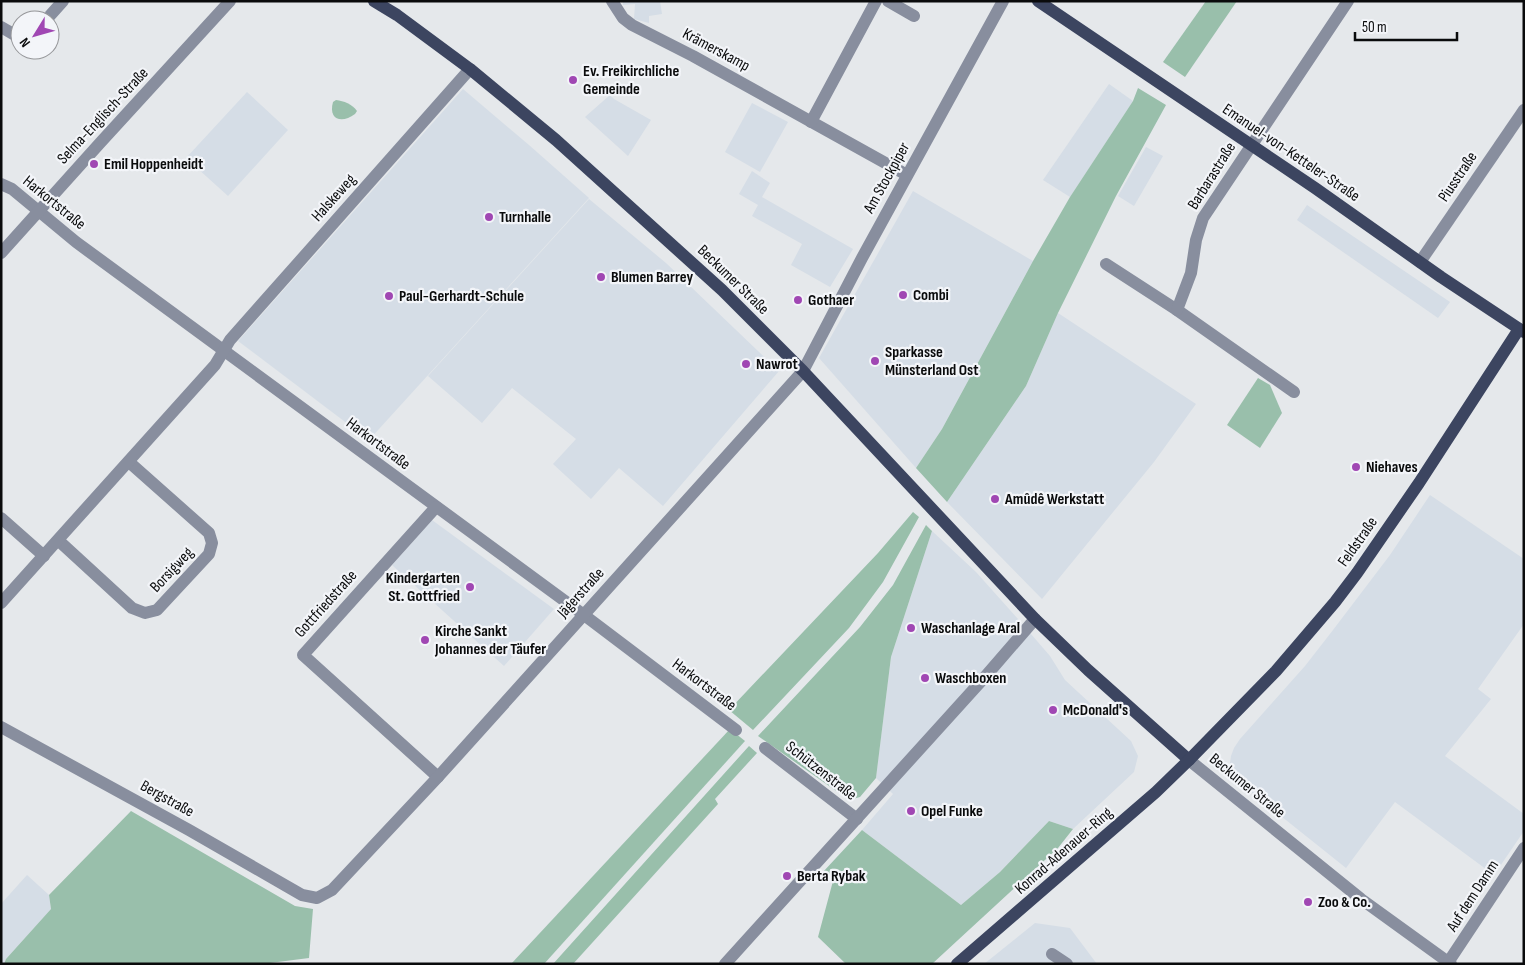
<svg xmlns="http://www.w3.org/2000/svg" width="1525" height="965" font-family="'Sofia Sans Condensed',sans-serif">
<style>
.built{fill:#d5dde6}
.green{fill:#99bfab}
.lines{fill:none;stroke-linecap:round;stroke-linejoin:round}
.minor{stroke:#888e9e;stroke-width:12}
.major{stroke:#3c4560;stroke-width:12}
.poi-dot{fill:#a047b3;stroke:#f3f5f9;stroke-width:2}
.labels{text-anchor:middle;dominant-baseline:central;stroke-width:4.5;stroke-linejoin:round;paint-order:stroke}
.street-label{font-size:16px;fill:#0a0b0c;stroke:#f3f5f9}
.poi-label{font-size:16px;font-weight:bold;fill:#0a0b0c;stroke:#f3f5f9;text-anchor:start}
</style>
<rect width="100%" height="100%" fill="#e5e8eb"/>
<g class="built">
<polygon points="623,1 660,1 662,14 649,16 649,23 634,19 635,4 623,5"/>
<polygon points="1109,84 1133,101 1070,197 1043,180"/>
<polygon points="463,89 529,145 589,198 369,440 238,341"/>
<polygon points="247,92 288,130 228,196 186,158"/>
<polygon points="610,95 614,99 651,120 628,156 585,117"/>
<polygon points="752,103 788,122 760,172 725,152"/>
<polygon points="1146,147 1163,156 1134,206 1118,196"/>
<polygon points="752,171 770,183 762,197 853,249 830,287 791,265 802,244 752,216 758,205 739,194"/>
<polygon points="913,191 1033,261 942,429 916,468 819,358"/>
<polygon points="589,199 666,263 779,371 663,506 619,468 591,499 553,464 576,439 512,388 482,423 428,376"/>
<polygon points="1307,205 1450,302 1438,318 1297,220"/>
<polygon points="1058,313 1196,404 1154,462 1042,599 947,502 1026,386"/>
<polygon points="1430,495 1524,559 1524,624 1478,689 1491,699 1445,756 1524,814 1524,831 1494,875 1395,802 1346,868 1241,784 1233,773 1230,763 1231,756 1234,748 1240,739 1305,666 1333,630 1390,555"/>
<polygon points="432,520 554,609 504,666 392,565"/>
<polygon points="932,531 976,572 1018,619 1050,656 1065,680 1131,741 1138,756 1134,772 1073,829 1049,821 1000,872 961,905 862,830 893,794 876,778 891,657"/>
<polygon points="27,875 49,895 51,909 6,959 4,964 1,964 1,904"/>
<polygon points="1035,923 1070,928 1097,964 984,964"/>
</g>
<g class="green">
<polygon points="1206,1 1237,1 1185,77 1163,62"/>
<polygon points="1138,88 1166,105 1116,196 1058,313 1026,386 947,502 916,468 942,429 1033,261 1070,197 1133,101"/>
<path d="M336 100C344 101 352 104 357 111L355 114C342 124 328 120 333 102Z"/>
<polygon points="1258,378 1270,385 1282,413 1260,448 1227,425"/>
<polygon points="913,512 919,517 883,582 849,628 753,730 729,710 878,553"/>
<polygon points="926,525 932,531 891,657 876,778 860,797 849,800 758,736 860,627 893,585"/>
<polygon points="730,729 745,741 544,964 511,964"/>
<polygon points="749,746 757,753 715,799 718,804 573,964 553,964"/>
<polygon points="131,811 295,906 313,909 309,958 262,964 4,964 6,959 51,909 49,895"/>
<polygon points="1049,821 1073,829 1058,848 932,964 846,964 818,937 833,881 823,872 862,830 961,905 1000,872"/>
</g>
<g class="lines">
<g class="minor">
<polyline points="612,1 623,18 632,25 693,56 907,175"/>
<polyline points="888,1 914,16"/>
<polyline points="46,20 63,1"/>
<polyline points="1,27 20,38"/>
<polyline points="811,122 876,1"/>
<polyline points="1,184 12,189 76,242 584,615 736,730"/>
<polyline points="1,253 100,143 230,1"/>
<polyline points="1420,262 1524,110"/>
<polyline points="1106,264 1177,310 1294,392"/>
<polyline points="1177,310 1191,273 1196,240 1203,218 1348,1"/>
<polyline points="436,507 303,655 438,777"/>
<polyline points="1,518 44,556"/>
<polyline points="59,541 132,608 145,613 157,610 209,554 212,543 209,533 129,462"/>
<polyline points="1,603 215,365 230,340 470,69"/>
<polyline points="1,727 189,830 302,895 317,898 332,890 438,777 803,371 862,258 1003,1"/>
<polyline points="765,748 857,819"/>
<polyline points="1189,760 1361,899 1451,964"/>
<polyline points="1052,954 1067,964"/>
<polyline points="725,964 984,678 1035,619"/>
<polyline points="1447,964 1524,848"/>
</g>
<g class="major">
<polyline points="374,1 397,15 470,69 556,140 722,290 803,371 1035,619 1088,670 1189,760"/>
<polyline points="1038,1 1315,188 1441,277 1524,332"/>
<polyline points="957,964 1156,792 1189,760 1276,671 1335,602 1357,573 1419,483 1519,329"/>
</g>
</g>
<g class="poi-dot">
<circle cx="573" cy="80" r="5"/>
<circle cx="94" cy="164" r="5"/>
<circle cx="489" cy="217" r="5"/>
<circle cx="601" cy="277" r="5"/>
<circle cx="903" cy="295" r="5"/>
<circle cx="389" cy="296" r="5"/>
<circle cx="798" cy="300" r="5"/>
<circle cx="875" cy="361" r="5"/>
<circle cx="746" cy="364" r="5"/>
<circle cx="1356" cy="467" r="5"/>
<circle cx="995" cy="499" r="5"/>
<circle cx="470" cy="587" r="5"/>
<circle cx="911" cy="628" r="5"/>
<circle cx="425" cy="640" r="5"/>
<circle cx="925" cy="678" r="5"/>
<circle cx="1053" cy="710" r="5"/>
<circle cx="911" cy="811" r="5"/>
<circle cx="787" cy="876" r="5"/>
<circle cx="1308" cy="902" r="5"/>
</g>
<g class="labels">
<g class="street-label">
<text transform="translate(716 50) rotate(28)">Krämerskamp</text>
<text transform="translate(103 116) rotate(-47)">Selma-Englisch-Straße</text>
<text transform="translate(1291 153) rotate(34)">Emanuel-von-Ketteler-Straße</text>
<text transform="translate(1212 176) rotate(-58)">Barbarastraße</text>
<text transform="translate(1458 177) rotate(-56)">Piusstraße</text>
<text transform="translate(887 178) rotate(-61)">Am Stockpiper</text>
<text transform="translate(334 198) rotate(-48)">Halskeweg</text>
<text transform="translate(54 203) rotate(39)">Harkortstraße</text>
<text transform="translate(733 280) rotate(44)">Beckumer Straße</text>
<text transform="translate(378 444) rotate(37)">Harkortstraße</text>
<text transform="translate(1358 542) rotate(-55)">Feldstraße</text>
<text transform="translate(172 570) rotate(-47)">Borsigweg</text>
<text transform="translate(581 593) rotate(-48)">Jägerstraße</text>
<text transform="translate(326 604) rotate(-48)">Gottfriedstraße</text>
<text transform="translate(704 685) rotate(37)">Harkortstraße</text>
<text transform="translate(821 771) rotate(38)">Schützenstraße</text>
<text transform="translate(1247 786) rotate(39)">Beckumer Straße</text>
<text transform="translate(167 799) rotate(29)">Bergstraße</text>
<text transform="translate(1064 851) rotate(-41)">Konrad-Adenauer-Ring</text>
<text transform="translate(1473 896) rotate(-57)">Auf dem Damm</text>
</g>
<g class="poi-label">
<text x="583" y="71">Ev. Freikirchliche<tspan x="583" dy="18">Gemeinde</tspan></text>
<text x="104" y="164">Emil Hoppenheidt</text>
<text x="499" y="217">Turnhalle</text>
<text x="611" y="277">Blumen Barrey</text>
<text x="913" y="295">Combi</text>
<text x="399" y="296">Paul-Gerhardt-Schule</text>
<text x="808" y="300">Gothaer</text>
<text x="885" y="352">Sparkasse<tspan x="885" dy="18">Münsterland Ost</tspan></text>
<text x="756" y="364">Nawrot</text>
<text x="1366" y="467">Niehaves</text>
<text x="1005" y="499">Amûdê Werkstatt</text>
<text x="460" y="578" text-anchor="end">Kindergarten<tspan x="460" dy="18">St. Gottfried</tspan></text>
<text x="921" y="628">Waschanlage Aral</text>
<text x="435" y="631">Kirche Sankt<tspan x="435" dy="18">Johannes der Täufer</tspan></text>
<text x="935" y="678">Waschboxen</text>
<text x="1063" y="710">McDonald's</text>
<text x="921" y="811">Opel Funke</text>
<text x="797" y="876">Berta Rybak</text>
<text x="1318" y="902">Zoo &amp; Co.</text>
</g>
</g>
<rect width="1525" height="965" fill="none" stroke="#0a0b0c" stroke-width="5"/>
<g transform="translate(35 35) rotate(233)"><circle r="24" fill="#f3f5f9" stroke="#96979a"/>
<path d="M0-4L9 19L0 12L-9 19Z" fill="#a047b3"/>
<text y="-8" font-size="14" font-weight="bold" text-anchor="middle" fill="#0a0b0c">N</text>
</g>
<path d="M1355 32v8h102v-8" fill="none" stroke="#0a0b0c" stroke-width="2.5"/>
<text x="1362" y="32" font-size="15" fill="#0a0b0c" stroke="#f3f5f9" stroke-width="4" paint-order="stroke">50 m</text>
</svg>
